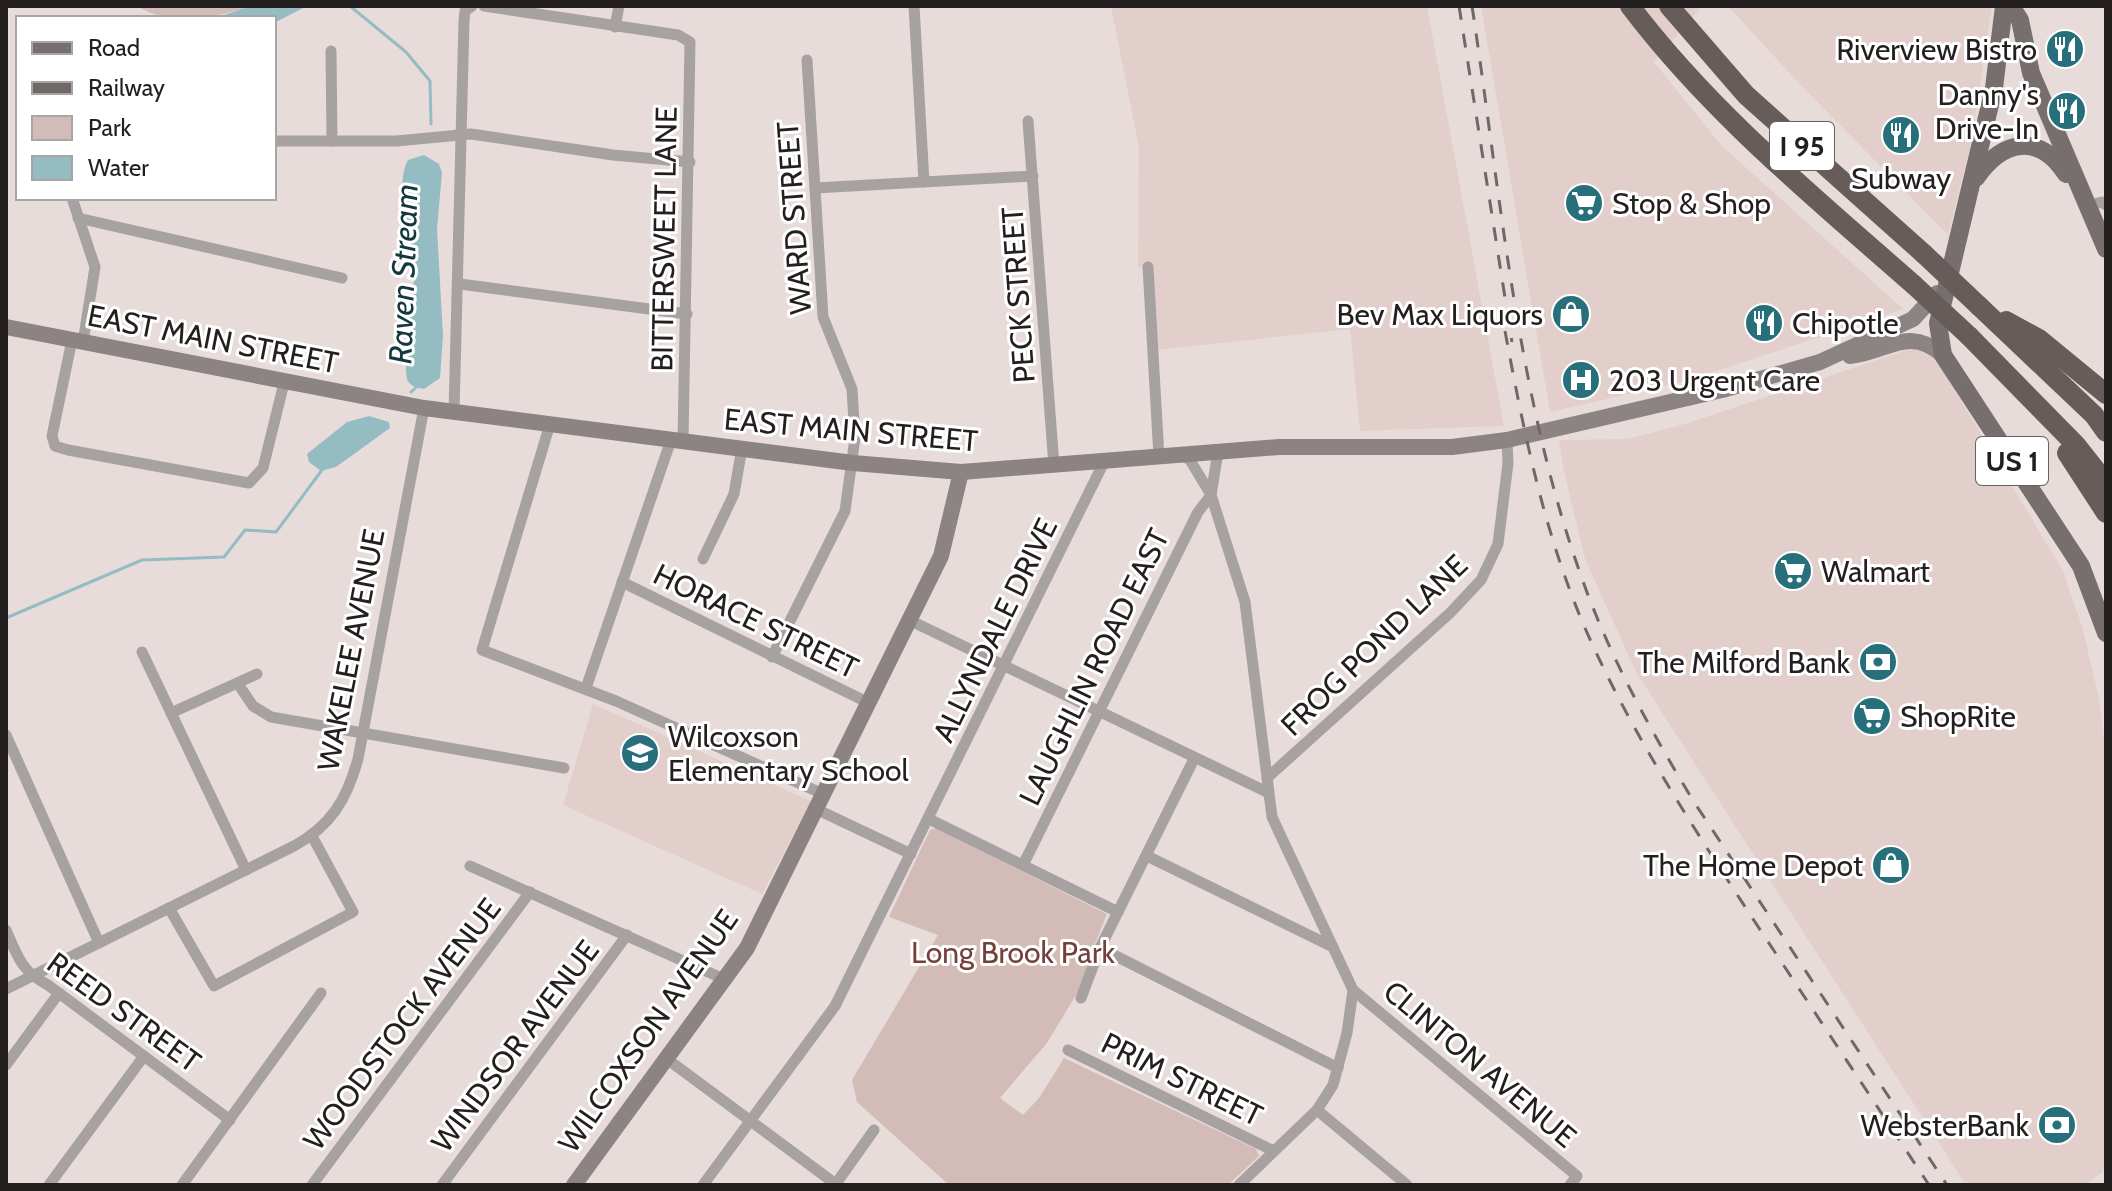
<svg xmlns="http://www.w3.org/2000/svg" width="2112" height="1191" font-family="Cabin,sans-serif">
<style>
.built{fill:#e2cecb}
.green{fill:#d3bcb8}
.water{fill:#95bcc3}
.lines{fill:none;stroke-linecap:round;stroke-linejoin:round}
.stream{stroke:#95bcc3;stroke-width:3}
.street{stroke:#a7a2a1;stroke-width:11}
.secondary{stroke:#8b8483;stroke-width:16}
.primary{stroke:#776f6e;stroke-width:18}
.highway{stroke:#665d5b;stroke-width:20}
.rail{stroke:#6f6867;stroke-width:3;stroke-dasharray:14 14;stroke-linecap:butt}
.highway-bridge{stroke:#665d5b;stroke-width:20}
.labels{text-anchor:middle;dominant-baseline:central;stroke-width:6;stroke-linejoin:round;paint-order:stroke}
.shield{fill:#fff;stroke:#656262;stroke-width:2}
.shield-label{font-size:28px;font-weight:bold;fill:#231f1e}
.poi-label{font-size:30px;fill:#231f1e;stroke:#fff;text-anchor:end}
.street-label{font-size:30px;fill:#231f1e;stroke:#fff}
.park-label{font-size:30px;fill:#74403a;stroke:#fff}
.water-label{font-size:32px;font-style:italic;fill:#13393f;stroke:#fff}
</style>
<rect width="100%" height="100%" fill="#e8dcdb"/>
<g class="built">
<polygon points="1111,6 1427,6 1504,426 1360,431 1350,329 1156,350 1151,266 1138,267 1139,148"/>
<polygon points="1481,6 1702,6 1654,62 1722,146 1903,309 1690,380 1550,412"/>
<polygon points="1728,6 1992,6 1971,143 1948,235 1793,77"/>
<polygon points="1913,348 1936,359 2062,569 2082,626 2099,699 2106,757 2106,1138 2103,1172 2085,1185 1966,1185 1636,672 1585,559 1563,467 1559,440 1627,439 1685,424"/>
<polygon points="593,704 811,801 762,894 563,805"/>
</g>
<g class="green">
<path d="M137 6H251C215 18 172 28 137 6Z"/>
<polygon points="936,828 1107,914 1093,949 1100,955 1047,1043 1000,1098 1023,1115 1039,1098 1064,1058 1256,1149 1259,1156 1228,1185 949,1185 857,1102 852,1080 938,935 889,917 930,830"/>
</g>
<g class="water">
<polygon points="251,6 307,6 274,23 274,18 215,18"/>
<path d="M424 155 439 164 442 173 437 229 443 336 440 378 424 389C419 388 411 387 408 381 401 369 415 288 414 271 413 241 393 187 408 160Z"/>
<polygon points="369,416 389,422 390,428 336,467 321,471 309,462 307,454 347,422"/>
</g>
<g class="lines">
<g class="stream">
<polyline points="350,6 406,52 430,81 431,124"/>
<polyline points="411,392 420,384"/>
<polyline points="6,618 142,560 224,557 245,530 276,532 322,470"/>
</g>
<g class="street">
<polyline points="484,6 678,35 690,42 683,442"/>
<polyline points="914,6 924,182"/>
<polyline points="615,27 619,6"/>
<polyline points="331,51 332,141"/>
<polyline points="1028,121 1054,466"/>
<polyline points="274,141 396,141 471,134 613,155 690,162"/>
<polyline points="815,188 1033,176"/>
<polyline points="72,198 95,267 83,342"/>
<polyline points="2086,206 2102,202 2106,205"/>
<polyline points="78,218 342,278"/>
<polyline points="1148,267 1159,457"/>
<polyline points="460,284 687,314"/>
<polyline points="72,340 52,436 55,446 68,450 249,483 263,468 284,383"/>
<polyline points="454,412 464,21 465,11 472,6"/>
<polyline points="550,424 482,650 616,701 823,794"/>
<polyline points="1218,452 1211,495 1245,602 1272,817 1353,990 1347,1033 1333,1085 1317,1110 1407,1185"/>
<polyline points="703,559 734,494 742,448"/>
<polyline points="622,582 869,703"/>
<polyline points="909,620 1267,792"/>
<polyline points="142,652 246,870"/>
<polyline points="772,657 845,511 855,438 852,389 823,317 807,60"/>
<polyline points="238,684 253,706 271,717 564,768"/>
<polyline points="586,688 671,440"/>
<polyline points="171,713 257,674"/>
<polyline points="6,735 99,943"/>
<polyline points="1267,778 1450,613 1481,580 1498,544 1508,463 1507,440"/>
<polyline points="816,809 911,854"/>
<polyline points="929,819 1118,912"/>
<polyline points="1147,856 1333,947"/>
<polyline points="1024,863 1198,512 1211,495 1190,460 1181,455"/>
<polyline points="470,866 726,980"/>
<polyline points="169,908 214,986 353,912 312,836"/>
<path d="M6 930C17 956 22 972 48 985L230 1120"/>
<polyline points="1100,948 1338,1068"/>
<path d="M6 989 294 846C331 826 347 799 358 759L424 408"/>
<polyline points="1353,990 1577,1176 1570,1185"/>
<polyline points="1081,998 1100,948 1194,759"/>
<polyline points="1068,1050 1274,1151"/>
<polyline points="667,1059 837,1185"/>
<polyline points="6,1065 59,993"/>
<polyline points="49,1185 144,1056"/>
<polyline points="182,1185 321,993"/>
<polyline points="312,1185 530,892"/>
<polyline points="442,1185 627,935"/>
<polyline points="703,1185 835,1006 1104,462"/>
<polyline points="835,1185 874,1130"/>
<polyline points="1239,1185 1317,1110"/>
</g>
<g class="secondary">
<polyline points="6,327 424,408 853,463 961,472 1279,447 1452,447 1507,440 1722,390 1820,362 1913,319 1937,293"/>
<path d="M1850 356C1889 352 1907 325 1943 355"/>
<polyline points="574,1185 747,948 941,556 961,472"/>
</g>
<g class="primary">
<polyline points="2004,6 1994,88 1938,323 1943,355 2081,566 2106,633"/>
<polyline points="2011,6 2020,20 2031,73 2106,249"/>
<path d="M1976 178C2002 140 2039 132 2066 174"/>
</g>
<g class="highway">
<path d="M1630 6C1710 112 1815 198 1914 285"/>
<polyline points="1669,6 1746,95 1924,254"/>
<polyline points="1979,306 2094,415 2106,432"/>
<polyline points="2006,321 2039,339 2106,394"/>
<polyline points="1969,336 2076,445 2106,483"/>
<polyline points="2067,453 2106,513"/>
</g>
<g class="rail">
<polyline points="1459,6 1512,342"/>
<path d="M1472 6C1500 191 1517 394 1579 570 1607 652 1649 728 1694 802L1947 1185"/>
<path d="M1505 331C1524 433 1544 533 1585 628 1631 733 1693 827 1755 922 1813 1010 1871 1097 1929 1185"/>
</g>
<g class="highway-bridge">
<polyline points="1924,254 1979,306"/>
<polyline points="1914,285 1969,336"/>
</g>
</g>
<defs>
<symbol id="restaurant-disc" viewBox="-11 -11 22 22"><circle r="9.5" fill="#276f7b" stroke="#fff"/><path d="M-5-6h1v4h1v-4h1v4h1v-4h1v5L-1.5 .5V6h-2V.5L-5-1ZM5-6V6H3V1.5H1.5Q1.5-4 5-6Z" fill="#fff"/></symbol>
<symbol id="supermarket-disc" viewBox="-11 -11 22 22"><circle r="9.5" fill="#276f7b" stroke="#fff"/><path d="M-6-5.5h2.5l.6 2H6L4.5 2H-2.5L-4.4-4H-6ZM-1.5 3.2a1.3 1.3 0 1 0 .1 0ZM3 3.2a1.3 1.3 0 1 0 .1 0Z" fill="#fff"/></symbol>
<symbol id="shop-disc" viewBox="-11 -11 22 22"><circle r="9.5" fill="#276f7b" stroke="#fff"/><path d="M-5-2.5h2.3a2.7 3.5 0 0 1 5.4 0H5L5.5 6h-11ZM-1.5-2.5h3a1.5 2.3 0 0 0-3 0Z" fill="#fff"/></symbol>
<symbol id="hospital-disc" viewBox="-11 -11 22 22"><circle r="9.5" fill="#276f7b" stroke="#fff"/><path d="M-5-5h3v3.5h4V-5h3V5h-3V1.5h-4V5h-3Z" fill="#fff"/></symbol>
<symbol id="bank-disc" viewBox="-11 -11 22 22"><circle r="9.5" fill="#276f7b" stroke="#fff"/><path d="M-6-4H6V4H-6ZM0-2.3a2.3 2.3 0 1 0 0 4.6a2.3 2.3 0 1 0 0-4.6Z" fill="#fff"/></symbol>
<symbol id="school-disc" viewBox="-11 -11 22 22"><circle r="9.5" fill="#276f7b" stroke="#fff"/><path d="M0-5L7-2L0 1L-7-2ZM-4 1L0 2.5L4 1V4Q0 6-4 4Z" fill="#fff"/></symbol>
</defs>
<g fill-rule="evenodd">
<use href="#restaurant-disc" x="2043" y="27" width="44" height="44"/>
<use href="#restaurant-disc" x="2045" y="89" width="44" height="44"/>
<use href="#restaurant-disc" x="1879" y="113" width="44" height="44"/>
<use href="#supermarket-disc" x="1562" y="181" width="44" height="44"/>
<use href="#shop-disc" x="1549" y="292" width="44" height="44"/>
<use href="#restaurant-disc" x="1742" y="301" width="44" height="44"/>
<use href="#hospital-disc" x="1559" y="358" width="44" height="44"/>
<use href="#supermarket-disc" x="1771" y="549" width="44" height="44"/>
<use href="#bank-disc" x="1856" y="640" width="44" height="44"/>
<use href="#supermarket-disc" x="1850" y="694" width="44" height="44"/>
<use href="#school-disc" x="618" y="731" width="44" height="44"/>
<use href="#shop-disc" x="1869" y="843" width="44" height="44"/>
<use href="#bank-disc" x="2035" y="1103" width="44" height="44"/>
</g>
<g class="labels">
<g class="shield">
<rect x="1770" y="122" width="64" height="48" rx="6"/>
<rect x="1976" y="437" width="72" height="48" rx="6"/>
</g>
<g class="shield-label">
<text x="1802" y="146">I 95</text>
<text x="2012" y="461">US 1</text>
</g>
<g class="poi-label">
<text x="2037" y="49">Riverview Bistro</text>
<text x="2039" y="94">Danny's<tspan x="2039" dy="34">Drive-In</tspan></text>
<text x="1901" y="178" text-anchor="middle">Subway</text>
<text x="1612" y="203" text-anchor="start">Stop &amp; Shop</text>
<text x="1543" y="314">Bev Max Liquors</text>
<text x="1792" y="323" text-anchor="start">Chipotle</text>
<text x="1609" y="380" text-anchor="start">203 Urgent Care</text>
<text x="1821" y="571" text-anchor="start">Walmart</text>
<text x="1850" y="662">The Milford Bank</text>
<text x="1900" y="716" text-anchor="start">ShopRite</text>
<text x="668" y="736" text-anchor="start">Wilcoxson<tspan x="668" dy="34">Elementary School</tspan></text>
<text x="1863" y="865">The Home Depot</text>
<text x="2029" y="1125">WebsterBank</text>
</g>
<g class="street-label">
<text transform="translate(794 218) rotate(-94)">WARD STREET</text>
<text transform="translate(664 239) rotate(-89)">BITTERSWEET LANE</text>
<text transform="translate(1018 295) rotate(-94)">PECK STREET</text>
<text transform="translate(213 339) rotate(11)">EAST MAIN STREET</text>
<text transform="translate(851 430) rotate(5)">EAST MAIN STREET</text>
<text transform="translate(756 621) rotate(26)">HORACE STREET</text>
<text transform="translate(995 630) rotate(-64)">ALLYNDALE DRIVE</text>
<text transform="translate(1374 645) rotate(-44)">FROG POND LANE</text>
<text transform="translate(351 650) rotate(-79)">WAKELEE AVENUE</text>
<text transform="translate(1094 667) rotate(-64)">LAUGHLIN ROAD EAST</text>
<text transform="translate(124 1012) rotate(36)">REED STREET</text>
<text transform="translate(402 1024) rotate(-53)">WOODSTOCK AVENUE</text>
<text transform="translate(648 1031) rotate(-55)">WILCOXSON AVENUE</text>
<text transform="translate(515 1046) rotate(-53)">WINDSOR AVENUE</text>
<text transform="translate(1480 1064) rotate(40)">CLINTON AVENUE</text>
<text transform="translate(1182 1079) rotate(26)">PRIM STREET</text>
</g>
<g class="park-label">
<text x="1013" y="952">Long Brook Park</text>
</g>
<g class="water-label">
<text transform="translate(403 274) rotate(-88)">Raven Stream</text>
</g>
</g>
<rect width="2112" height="1191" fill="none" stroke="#231f1e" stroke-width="16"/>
<rect x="16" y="16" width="260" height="184" fill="#ffffff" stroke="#a7a5a5" stroke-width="2"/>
<rect x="32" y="42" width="40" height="12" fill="#776f6e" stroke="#a7a5a5" stroke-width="2"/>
<text x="88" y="56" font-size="24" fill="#231f1e">Road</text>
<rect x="32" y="82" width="40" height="12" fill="#6f6867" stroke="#a7a5a5" stroke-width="2"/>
<text x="88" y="96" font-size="24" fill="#231f1e">Railway</text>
<rect x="32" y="116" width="40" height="24" fill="#d3bcb8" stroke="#a7a5a5" stroke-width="2"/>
<text x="88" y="136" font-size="24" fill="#231f1e">Park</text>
<rect x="32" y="156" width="40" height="24" fill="#95bcc3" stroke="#a7a5a5" stroke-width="2"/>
<text x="88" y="176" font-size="24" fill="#231f1e">Water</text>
</svg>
